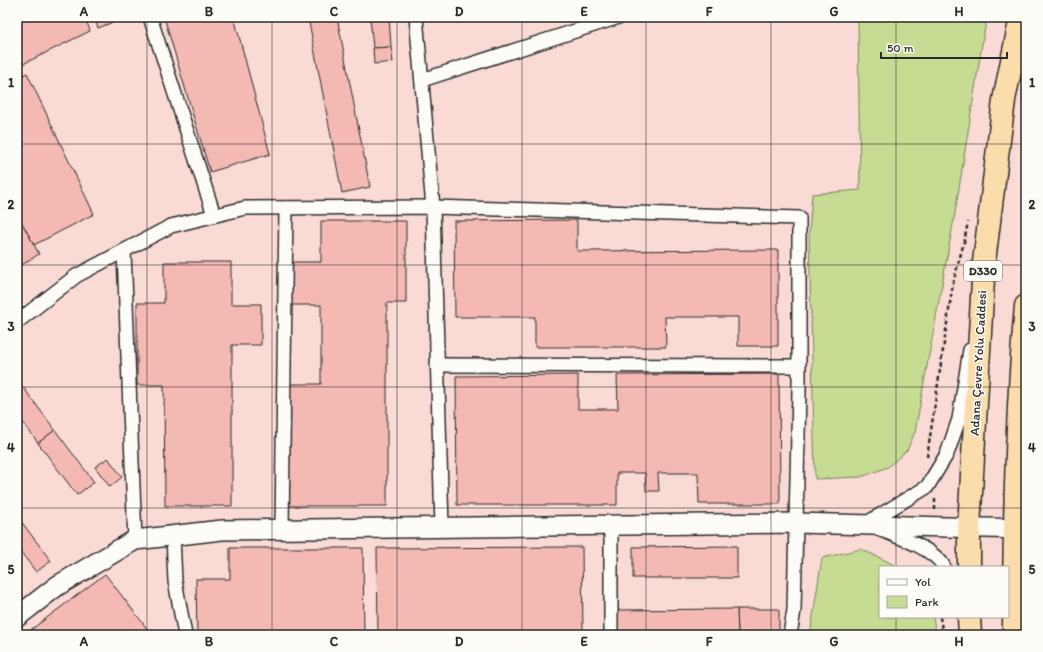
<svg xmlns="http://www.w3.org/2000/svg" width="1043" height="652" font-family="Itim,sans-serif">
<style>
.built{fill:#f9dad5;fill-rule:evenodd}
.green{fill:#c5dc92;stroke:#78845e}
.building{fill:#f5b9b3;stroke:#2b2b2b}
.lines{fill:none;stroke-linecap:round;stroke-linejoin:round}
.street-casing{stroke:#2b2b2b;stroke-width:16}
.secondary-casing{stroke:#2b2b2b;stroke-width:22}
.highway-casing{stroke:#2b2b2b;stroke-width:25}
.path{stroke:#2b2b2b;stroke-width:2.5;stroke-dasharray:4 3;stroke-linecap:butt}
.street{stroke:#fdfcf7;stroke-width:13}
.secondary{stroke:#fdfcf7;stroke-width:19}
.highway{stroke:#fbddab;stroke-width:22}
.grid{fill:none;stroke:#2b2b2b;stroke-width:1;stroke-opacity:0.55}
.labels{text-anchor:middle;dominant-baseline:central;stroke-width:3;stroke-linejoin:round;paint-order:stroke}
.shield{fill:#fdfcf7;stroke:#6a6a68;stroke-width:1}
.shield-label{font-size:12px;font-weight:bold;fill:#2b2b2b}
.street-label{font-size:13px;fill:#2b2b2b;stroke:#fdfcf7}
.neatline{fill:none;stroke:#2b2b2b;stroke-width:1.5}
.grid-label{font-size:13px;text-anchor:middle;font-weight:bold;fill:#2b2b2b}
</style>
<rect width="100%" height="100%" fill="#fbe8e3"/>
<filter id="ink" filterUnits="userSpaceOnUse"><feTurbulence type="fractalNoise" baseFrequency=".025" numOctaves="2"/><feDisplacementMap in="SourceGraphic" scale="8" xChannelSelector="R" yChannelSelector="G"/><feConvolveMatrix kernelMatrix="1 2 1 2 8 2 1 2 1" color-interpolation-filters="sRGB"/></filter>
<g filter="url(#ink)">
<path class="built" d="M17 17H1026V635H17ZM880 567H1008V617H880Z"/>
<g class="green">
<polygon points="858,17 988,17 984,32 955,213 915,432 907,450 888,467 861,477 815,479 809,234 812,194 860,190"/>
<polygon points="861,549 899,567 880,567 880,617 933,617 936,635 810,635 822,558"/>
</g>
<g class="building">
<polygon points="17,17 85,17 90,31 23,64 17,53"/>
<polygon points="94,17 126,17 98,28"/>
<polygon points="164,17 234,17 270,154 210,172"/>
<polygon points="308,17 337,17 370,187 342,193"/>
<polygon points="370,17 389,17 391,47 373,48"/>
<polygon points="391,47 393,62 374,64 373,48"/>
<polygon points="27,73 94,214 34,245 17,214 17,78"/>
<polygon points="17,214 39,254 17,268"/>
<polygon points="577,220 577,251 778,250 778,346 738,346 738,317 665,317 666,347 535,347 535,317 455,317 454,221"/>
<polygon points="321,221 406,221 406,303 387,303 387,506 289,506 289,384 321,384 321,305 289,305 289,262 321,262"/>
<polygon points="164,262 231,262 231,304 261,304 261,345 232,345 232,506 165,506 164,385 137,385 137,303 164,303"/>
<polygon points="779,374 780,504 699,504 698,473 658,473 659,491 646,491 645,473 617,473 617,505 457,505 456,376 578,375 578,409 618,409 617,375"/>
<polygon points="17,379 55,430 38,443 17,414"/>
<polygon points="55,430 94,482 77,495 38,443"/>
<polygon points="108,458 122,477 110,487 95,467"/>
<polygon points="17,516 51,561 36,572 17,547"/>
<polygon points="737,546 737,578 633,578 633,547"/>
<polygon points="582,547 583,635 378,635 377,548"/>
<polygon points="230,548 363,548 364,635 197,635 196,579 230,579"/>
<polygon points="105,574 152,635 24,635"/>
<polygon points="737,609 779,609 779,635 738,635"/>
<polygon points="737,609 738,635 615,635 615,610"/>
</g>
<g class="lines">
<defs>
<g id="street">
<polyline points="150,17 214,215"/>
<polyline points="416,17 433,207 442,527"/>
<polyline points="422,80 619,17"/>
<polyline points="124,251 135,540"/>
<polyline points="17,322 76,276 171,226 245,208 433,207 799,218 799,391 794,610 790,635"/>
<polyline points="437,365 798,366"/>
<polyline points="865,524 927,487 947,454 959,419 970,350"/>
<polyline points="282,529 286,208"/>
<path d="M878 529C897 536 935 549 944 567"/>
<polyline points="173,536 175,581 185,635"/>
<polyline points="611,635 611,525"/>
</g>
<polyline id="secondary" points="17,617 57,586 135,540 222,530 796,523 1026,529"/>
<g id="highway">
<polyline points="969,567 969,528 984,262 1004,100 1021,17"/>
<polyline points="969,617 970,635"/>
<path d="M1014 635C1014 525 1016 415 1026 306"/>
</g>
</defs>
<use href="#street" class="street-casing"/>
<use href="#secondary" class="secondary-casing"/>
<use href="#highway" class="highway-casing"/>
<g class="path">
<polyline points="927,457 953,283 964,242 968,222"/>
<polyline points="935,510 935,499"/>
<polyline points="940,617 943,635"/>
</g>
<use href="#street" class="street"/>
<use href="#secondary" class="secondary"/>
<use href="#highway" class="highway"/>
</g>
</g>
<path class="grid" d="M147 17V635M272 17V635M397 17V635M522 17V635M646 17V635M771 17V635M896 17V567M17 144H1026M17 265H1026M17 387H1026M17 508H1026M896 617V635"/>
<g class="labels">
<rect class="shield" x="964" y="261" width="38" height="20" rx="3"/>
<g class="shield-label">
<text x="983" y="271">D330</text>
</g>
<g class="street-label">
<text transform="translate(978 363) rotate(-87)">Adana Çevre Yolu Caddesi</text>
</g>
</g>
<rect width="1043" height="652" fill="none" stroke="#fdfcf7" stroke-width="44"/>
<rect x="879" y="566" width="130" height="52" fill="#fdfcf7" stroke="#a9a8a5"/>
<rect x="887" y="579" width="20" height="6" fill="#fdfcf7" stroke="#a9a8a5"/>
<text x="915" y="586" font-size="12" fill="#2b2b2b">Yol</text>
<rect x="887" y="596" width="20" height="12" fill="#c5dc92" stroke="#a9a8a5"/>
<text x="915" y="606" font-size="12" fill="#2b2b2b">Park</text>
<path d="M881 52v6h126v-6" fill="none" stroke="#2b2b2b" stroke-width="2"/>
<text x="887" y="52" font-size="12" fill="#2b2b2b" stroke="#fdfcf7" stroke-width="3" paint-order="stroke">50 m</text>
<rect x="22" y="22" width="999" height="608" class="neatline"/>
<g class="grid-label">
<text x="84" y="16">A</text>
<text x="209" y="16">B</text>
<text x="334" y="16">C</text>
<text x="459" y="16">D</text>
<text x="584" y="16">E</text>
<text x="709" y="16">F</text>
<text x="834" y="16">G</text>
<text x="959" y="16">H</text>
<text x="11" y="87">1</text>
<text x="1032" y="87">1</text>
<text x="11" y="209">2</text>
<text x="1032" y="209">2</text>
<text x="11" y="331">3</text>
<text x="1032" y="331">3</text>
<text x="11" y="452">4</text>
<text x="1032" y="452">4</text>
<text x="11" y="574">5</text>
<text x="1032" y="574">5</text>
<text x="84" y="646">A</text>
<text x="209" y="646">B</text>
<text x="334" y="646">C</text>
<text x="459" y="646">D</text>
<text x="584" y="646">E</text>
<text x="709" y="646">F</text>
<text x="834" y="646">G</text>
<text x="959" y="646">H</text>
</g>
</svg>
